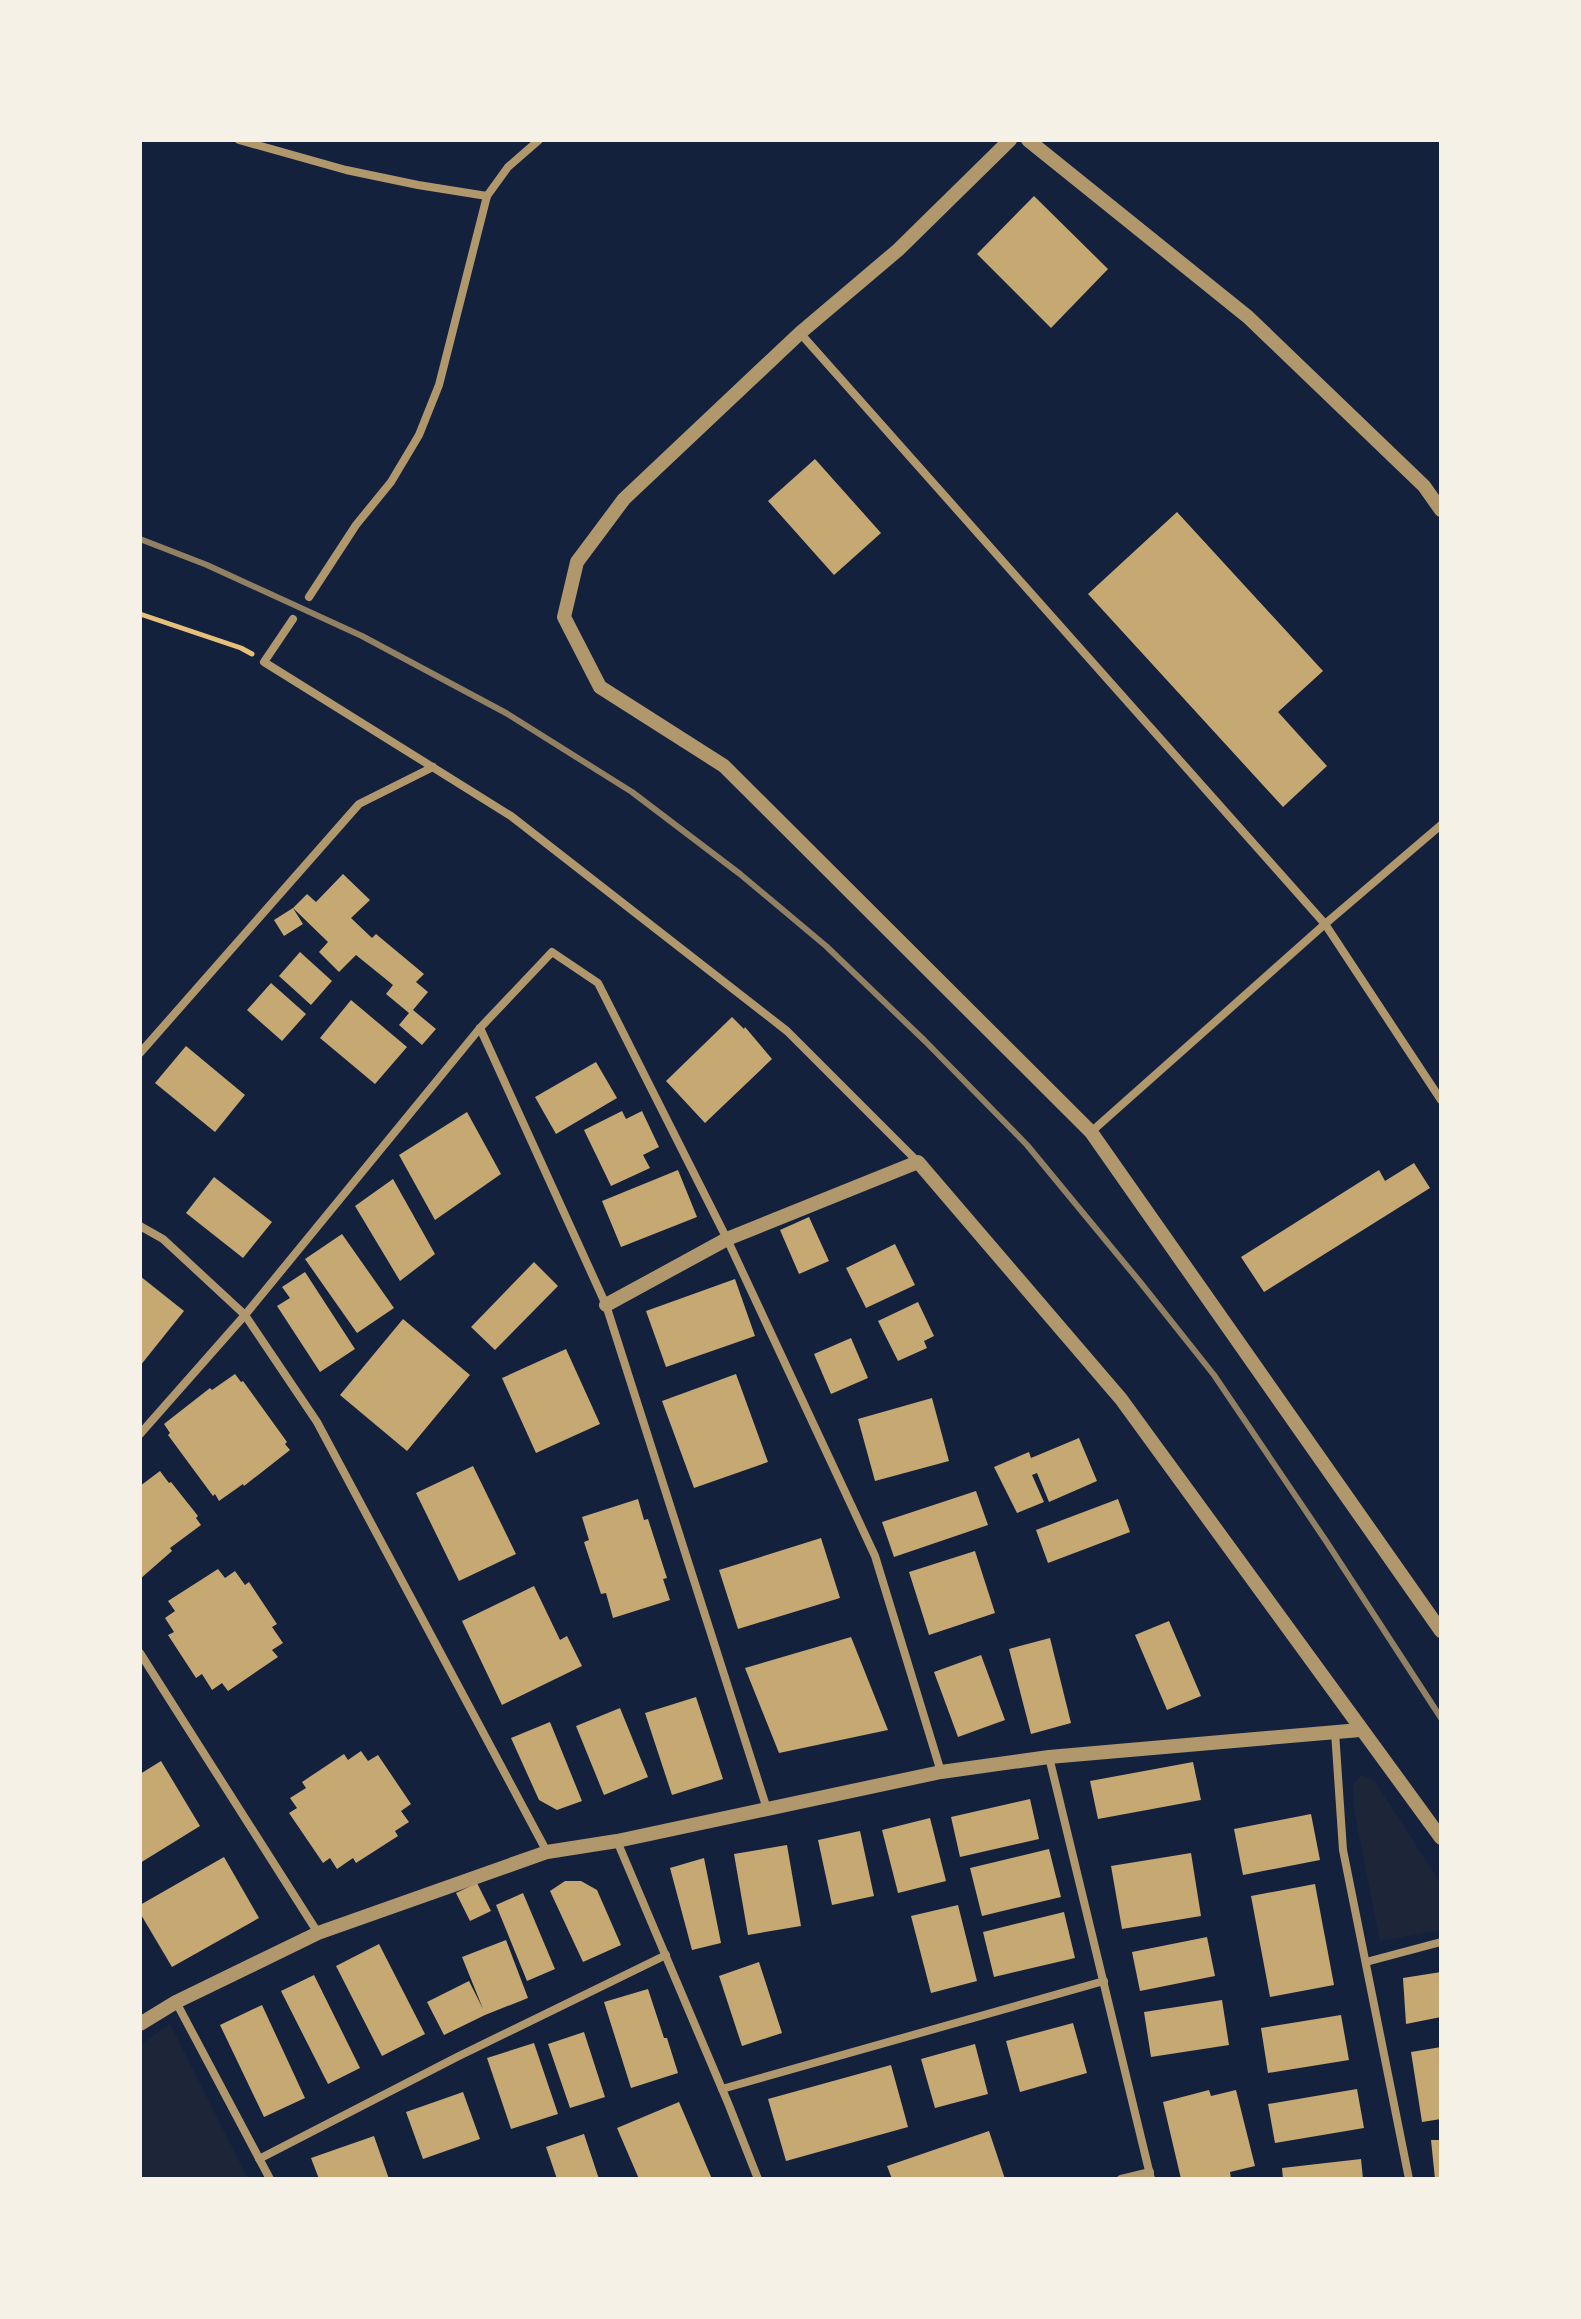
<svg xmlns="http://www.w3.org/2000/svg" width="1581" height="2319" font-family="'Open Sans',sans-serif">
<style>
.green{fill:#1d2539}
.building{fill:#c6a872}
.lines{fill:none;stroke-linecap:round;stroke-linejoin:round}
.path{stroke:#e5c07b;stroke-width:5}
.minor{stroke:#b1986c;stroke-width:8}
.tertiary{stroke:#b1986c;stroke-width:14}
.rail{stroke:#918062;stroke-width:6}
</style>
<rect width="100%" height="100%" fill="#14213d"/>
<g class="green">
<polygon points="1361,1775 1374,1780 1441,1884 1441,1930 1380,1941 1354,1809 1353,1784"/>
<polygon points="170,2024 248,2179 140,2179 140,2045"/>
</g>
<g class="building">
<polygon points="1034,196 1108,269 1051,328 977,254"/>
<polygon points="815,459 881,533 834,575 768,501"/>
<polygon points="1177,512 1323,671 1278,712 1327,766 1283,807 1088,594"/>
<polygon points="343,874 370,900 351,918 372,938 376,934 424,974 416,982 428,992 413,1010 436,1029 422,1045 399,1025 409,1013 386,994 393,985 356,955 339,972 319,952 328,942 293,908 303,924 284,936 274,920 293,908 307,894 316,902"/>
<polygon points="300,952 332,981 311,1005 279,976"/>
<polygon points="271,983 306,1014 282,1041 247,1010"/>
<polygon points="351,1000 407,1047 375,1084 320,1038"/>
<polygon points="732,1017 744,1029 745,1027 772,1059 705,1123 666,1081"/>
<polygon points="186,1046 245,1095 215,1132 155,1083"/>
<polygon points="596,1062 617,1098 556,1134 535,1097"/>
<polygon points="622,1111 626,1119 642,1111 659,1147 643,1155 650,1168 611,1186 584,1130"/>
<polygon points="467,1112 501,1174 435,1220 399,1155"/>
<polygon points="1414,1163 1430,1188 1264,1292 1241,1257 1379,1170 1385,1181"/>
<polygon points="678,1170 697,1217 621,1247 602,1201"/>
<polygon points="214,1177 272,1222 243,1258 186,1213"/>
<polygon points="393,1179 435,1254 400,1281 355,1206"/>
<polygon points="809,1217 829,1261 799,1274 780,1230"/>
<polygon points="342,1234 394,1308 357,1333 305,1259"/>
<polygon points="895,1244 915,1285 866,1308 846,1268"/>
<polygon points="534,1262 558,1286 495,1350 471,1327"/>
<polygon points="305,1272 355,1349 320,1372 277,1306 290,1298 282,1287"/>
<polygon points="140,1276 184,1311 140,1366"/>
<polygon points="735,1279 755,1336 666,1367 646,1311"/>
<polygon points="918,1302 934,1336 924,1341 927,1348 898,1361 878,1321"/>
<polygon points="403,1319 470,1375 407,1451 340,1395"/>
<polygon points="851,1338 868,1378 831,1394 814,1354"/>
<polygon points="566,1349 600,1424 536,1453 502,1378"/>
<polygon points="235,1374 241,1382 243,1381 287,1442 285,1444 290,1450 244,1486 243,1484 219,1501 215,1494 213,1496 168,1435 170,1433 164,1424 210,1388 212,1390"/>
<polygon points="736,1374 768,1462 694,1488 662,1401"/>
<polygon points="932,1398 949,1461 875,1481 858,1419"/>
<polygon points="1079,1438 1097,1481 1049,1502 1037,1473 1032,1475 1044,1502 1017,1513 994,1467 1029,1452 1031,1458"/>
<polygon points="473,1466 516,1554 459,1581 416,1493"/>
<polygon points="160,1471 169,1483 171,1482 198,1516 196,1518 201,1525 170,1548 172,1551 140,1579 140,1486"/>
<polygon points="976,1491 988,1525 894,1557 882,1522"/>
<polygon points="638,1499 644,1520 648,1519 667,1578 663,1579 670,1600 613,1618 606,1593 601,1594 584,1542 589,1540 582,1517"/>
<polygon points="1118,1499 1130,1532 1048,1563 1036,1530"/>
<polygon points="821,1538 840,1598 738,1629 719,1570"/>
<polygon points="975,1551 995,1613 929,1635 909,1572"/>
<polygon points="218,1569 225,1578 235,1571 245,1585 249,1582 277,1624 272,1627 283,1643 272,1650 278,1657 228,1691 222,1683 212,1690 202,1674 196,1678 168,1635 174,1632 165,1618 175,1611 168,1601"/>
<polygon points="534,1586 560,1640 567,1636 582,1666 502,1705 462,1621"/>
<polygon points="1169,1621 1201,1696 1167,1710 1135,1635"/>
<polygon points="851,1637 888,1730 779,1753 745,1668"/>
<polygon points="1050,1638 1071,1723 1031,1734 1009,1649"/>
<polygon points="981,1655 1005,1720 958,1737 934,1672"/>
<polygon points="696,1697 723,1779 672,1795 645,1713"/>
<polygon points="620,1708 648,1777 604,1795 576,1726"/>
<polygon points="550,1722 582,1801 557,1810 539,1800 511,1738"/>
<polygon points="361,1751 368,1761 378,1755 411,1804 401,1811 409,1822 395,1831 398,1836 356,1863 353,1858 337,1869 330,1858 323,1863 289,1813 297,1808 290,1798 306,1788 302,1782 344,1754 348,1760"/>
<polygon points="161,1761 200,1826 140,1863 140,1774"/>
<polygon points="1193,1762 1201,1800 1098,1819 1090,1781"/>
<polygon points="1030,1799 1039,1839 960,1857 951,1817"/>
<polygon points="1311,1814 1320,1860 1243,1875 1234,1829"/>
<polygon points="930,1818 946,1881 898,1893 882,1830"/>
<polygon points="860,1831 874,1896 832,1905 818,1840"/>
<polygon points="787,1845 801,1926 748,1935 734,1854"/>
<polygon points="1049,1849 1061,1897 982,1916 970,1868"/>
<polygon points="1191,1853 1201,1916 1122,1929 1111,1866"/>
<polygon points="224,1857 259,1918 172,1967 140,1913 140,1905"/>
<polygon points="704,1858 721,1943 692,1950 670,1868"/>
<polygon points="565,1881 581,1881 597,1890 621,1945 583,1962 550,1891"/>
<polygon points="477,1883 491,1911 470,1921 456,1893"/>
<polygon points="1315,1884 1334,1985 1270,1997 1251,1896"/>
<polygon points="523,1893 555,1969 527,1981 496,1905"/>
<polygon points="958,1905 977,1981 931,1993 911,1916"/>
<polygon points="1064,1912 1075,1958 994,1977 983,1932"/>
<polygon points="1207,1937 1215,1976 1140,1991 1132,1952"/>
<polygon points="506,1940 528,1998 485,2015 444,2035 427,2002 469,1981 483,2009 462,1957"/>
<polygon points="379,1944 425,2034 382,2056 336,1966"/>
<polygon points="759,1962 782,2033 742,2046 719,1976"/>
<polygon points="1441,1972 1441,2017 1406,2024 1403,1978"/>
<polygon points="314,1975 360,2068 328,2084 281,1991"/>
<polygon points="648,1989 664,2038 667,2038 678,2073 631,2088 604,2002"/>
<polygon points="1222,2000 1229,2045 1151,2057 1144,2012"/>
<polygon points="262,2005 305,2098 264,2117 220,2025"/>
<polygon points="1341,2015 1349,2060 1268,2073 1261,2028"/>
<polygon points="1073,2023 1087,2073 1020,2092 1006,2041"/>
<polygon points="584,2032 605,2097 570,2108 548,2044"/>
<polygon points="534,2043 558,2114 511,2129 487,2058"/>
<polygon points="975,2044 988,2094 935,2108 921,2059"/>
<polygon points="1441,2047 1441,2119 1422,2122 1411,2052"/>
<polygon points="891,2065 908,2127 786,2161 768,2099"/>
<polygon points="1357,2089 1364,2128 1275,2143 1268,2104"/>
<polygon points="1209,2090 1211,2096 1236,2090 1255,2166 1230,2172 1231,2178 1228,2179 1181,2179 1163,2102"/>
<polygon points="463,2092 480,2139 423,2159 406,2112"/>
<polygon points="679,2102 712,2179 639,2179 617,2128"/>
<polygon points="989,2131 1005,2179 892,2179 887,2166"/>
<polygon points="584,2134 599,2179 557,2179 546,2147"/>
<polygon points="374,2136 389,2179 319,2179 311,2158"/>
<polygon points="1431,2140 1441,2140 1441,2179 1435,2179"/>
<polygon points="1361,2159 1363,2179 1283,2179 1282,2168"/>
</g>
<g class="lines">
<polyline class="path" points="140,614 241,648 252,654"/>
<g class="minor">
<polyline points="239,140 346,170 418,185 487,196"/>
<polyline points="800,333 1325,924 1441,1100"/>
<polyline points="309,597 356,525 391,482 419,435 439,385 487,196 508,167 539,140"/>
<polyline points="293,619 264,662 511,816 787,1031 918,1162"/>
<polyline points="480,1028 606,1305 767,1809"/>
<polyline points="140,1053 359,804 433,767"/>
<polyline points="1091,1132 1325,924 1441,825"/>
<polyline points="140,1226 163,1239 245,1315 317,1422 547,1852"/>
<polyline points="140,1434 245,1315 480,1028 552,952 598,983 727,1239 875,1556 941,1772"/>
<polyline points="140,1653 318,1933"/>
<polyline points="1335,1732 1343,1850 1409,2179"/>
<polyline points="1049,1757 1151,2179"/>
<polyline points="617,1841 728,2103 758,2179"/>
<polyline points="1366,1962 1441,1942"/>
<polyline points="176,2002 270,2179"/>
<polyline points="722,2089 1104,1981"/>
<polyline points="259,2159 457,2057 666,1955"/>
<polyline points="1121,2179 1150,2172"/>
</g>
<g class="tertiary">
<polyline points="1010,140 898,250 800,333 624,499 577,562 564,617 600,687 724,766 1091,1132 1441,1631"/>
<polyline points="1028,140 1248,317 1424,486 1441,510"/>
<polyline points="606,1305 727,1239 918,1162 1121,1399 1441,1838"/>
<polyline points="140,2024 176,2002 318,1933 547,1852 617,1841 941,1772 1049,1757 1360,1730"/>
</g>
<polyline class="rail" points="140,539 207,565 362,636 506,713 632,792 740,874 826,946 925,1041 1027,1145 1140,1282 1214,1375 1326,1541 1441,1718"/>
</g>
<rect width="1581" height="2319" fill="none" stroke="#f6f1e7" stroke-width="284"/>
</svg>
